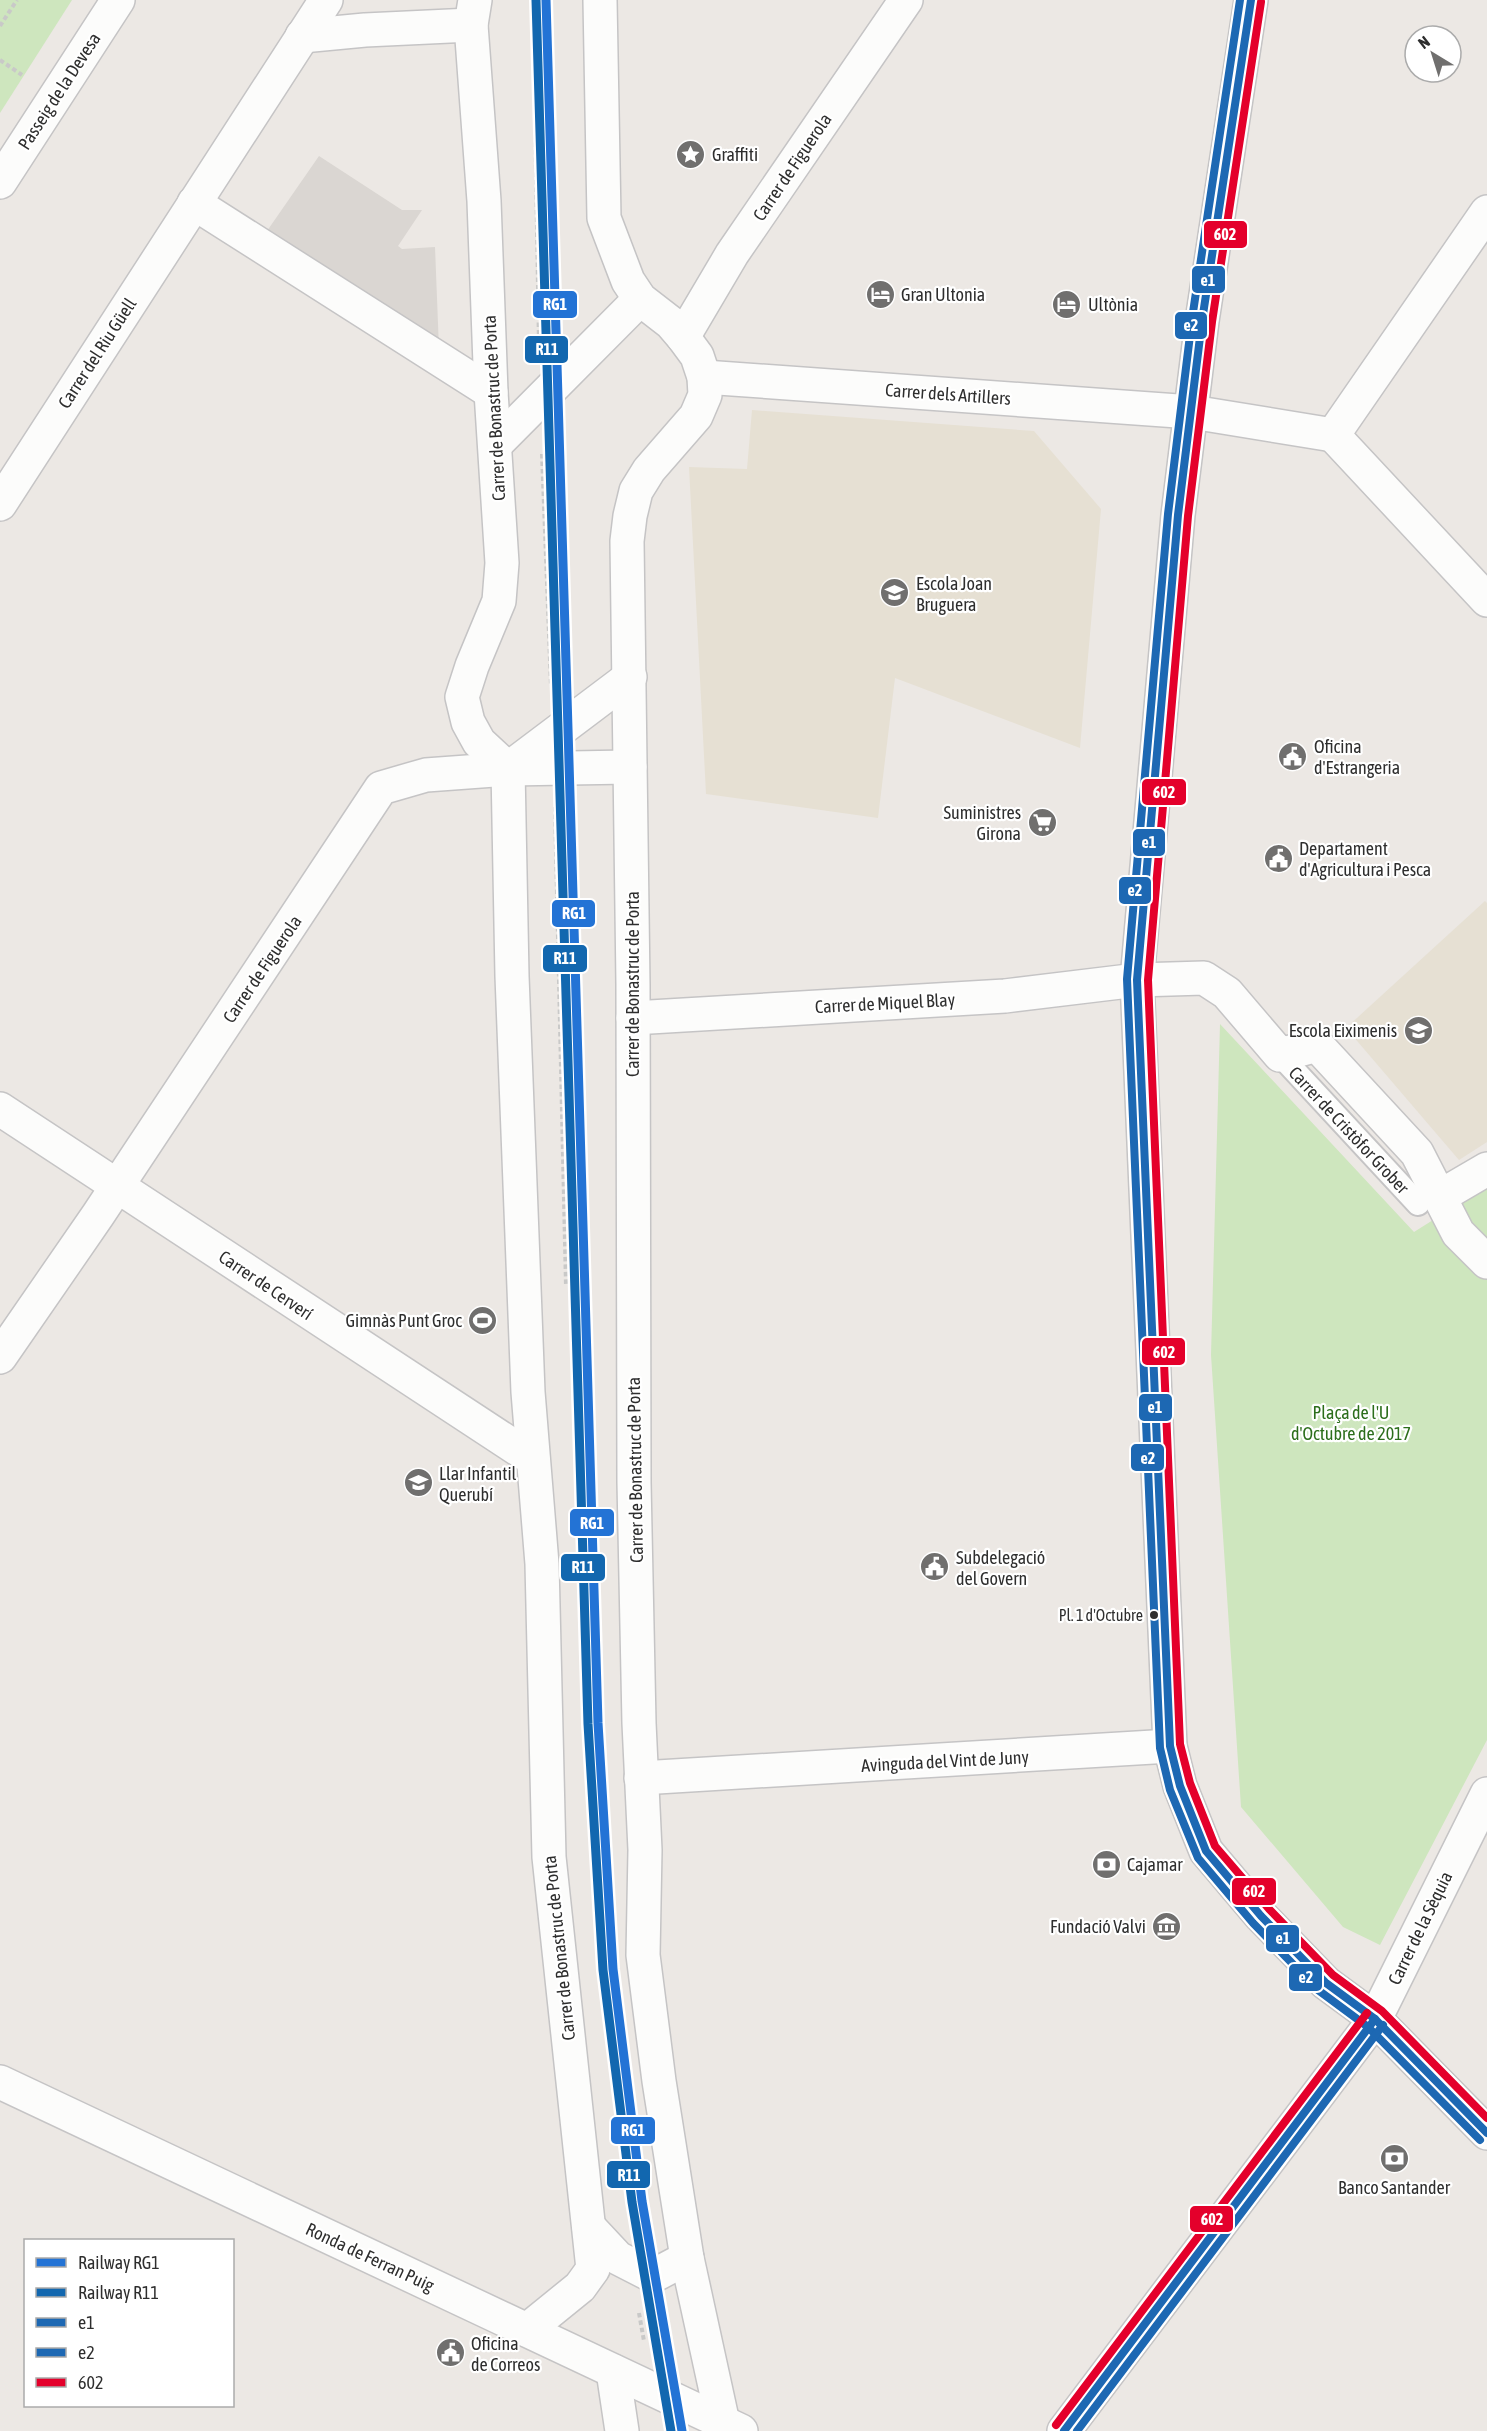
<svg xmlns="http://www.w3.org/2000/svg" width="1487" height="2431" font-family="'Asap Condensed',sans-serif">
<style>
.education{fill:#e6e0d3}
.green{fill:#cee6be}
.plaza{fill:#dad6d2}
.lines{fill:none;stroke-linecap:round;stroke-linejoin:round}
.lane-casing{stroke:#c5c4c5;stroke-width:26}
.street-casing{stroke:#c5c4c5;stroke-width:36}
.secondary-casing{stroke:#c5c4c5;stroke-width:36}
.path{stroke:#c9c9c8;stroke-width:4;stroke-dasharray:4.5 3;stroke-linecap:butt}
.lane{stroke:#fcfcfb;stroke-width:22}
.street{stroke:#fcfcfb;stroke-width:33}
.secondary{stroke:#fcfcfb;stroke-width:33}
.bus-1-casing{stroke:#fff;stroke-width:12}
.bus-2-casing{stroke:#fff;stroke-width:12}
.bus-3-casing{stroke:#fff;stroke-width:12}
.bus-1{stroke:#1d68b3;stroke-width:8}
.bus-2{stroke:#1d68b3;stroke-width:8}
.bus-3{stroke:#e4002b;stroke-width:8}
.rail-1-casing{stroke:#fff;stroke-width:14}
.rail-2-casing{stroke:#fff;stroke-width:14}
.rail-1{stroke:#2373d5;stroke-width:9}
.rail-2{stroke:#1267af;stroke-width:9}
.bus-dot{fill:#2e2e2e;stroke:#fff;stroke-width:2}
.labels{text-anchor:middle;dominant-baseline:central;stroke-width:4.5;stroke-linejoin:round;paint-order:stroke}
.bus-label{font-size:16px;fill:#2e2e2e;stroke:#fff;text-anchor:end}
.street-label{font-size:18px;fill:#2e2e2e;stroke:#fff}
.poi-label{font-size:18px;fill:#2e2e2e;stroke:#fff;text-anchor:start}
.park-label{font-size:18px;fill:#2c6e1b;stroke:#fff}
.line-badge{stroke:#fff;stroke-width:2}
.badge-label{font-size:16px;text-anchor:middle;font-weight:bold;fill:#fff}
</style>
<rect width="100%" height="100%" fill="#ece8e4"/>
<g class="education">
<polygon points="752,410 1034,431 1101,509 1080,748 895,678 878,818 706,794 689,467 747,469"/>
<polygon points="1485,901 1487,903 1487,1142 1459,1160 1346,1028"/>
</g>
<g class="green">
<polygon points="0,0 72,0 0,113"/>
<polygon points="1220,1024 1414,1232 1487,1186 1487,1740 1380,1945 1343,1927 1241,1807 1211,1355"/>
</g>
<polygon class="plaza" points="319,156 402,210 422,210 398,246 402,249 435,247 439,349 258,244"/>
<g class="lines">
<defs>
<polyline id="lane" points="1280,1055 1418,1204"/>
<g id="street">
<polyline points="475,0 471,25 484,201 491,392 502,563 499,601 472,666 462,697 468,722 479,742 508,769 512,976 528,1392 542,1564 549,1857 593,2269 580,2287 527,2330"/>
<polyline points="600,0 604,218 628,281 640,299 671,323 683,337 697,356 704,377 705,395 696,416 649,470 636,491 630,516 627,541 633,985 634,1482 639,1723 645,1850 643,1955 659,2081 687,2258 723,2423"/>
<polyline points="1251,0 1202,321 1178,515 1137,980 1170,1746 1180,1786 1206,1851 1261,1916 1326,1983 1375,2019 1487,2133"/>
<polyline points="302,36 365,30 471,25"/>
<polyline points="194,203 491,392"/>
<polyline points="683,337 732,254 906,0"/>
<polyline points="704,377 1192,412 1333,435"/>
<polyline points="1333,435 1487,212"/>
<polyline points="1333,435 1487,600"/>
<polyline points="496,444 640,299"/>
<polyline points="508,769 630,677"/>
<polyline points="633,1018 1005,996 1137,980 1204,978 1227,993 1280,1055 1317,1045 1417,1153 1458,1233 1487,1262"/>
<polyline points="0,1109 533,1459"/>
<polyline points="1439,1197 1487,1169"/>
<polyline points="0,1357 98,1215 381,788 426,775 508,769 630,767"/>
<polyline points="641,1778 1170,1746"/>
<polyline points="589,2227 618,2258 653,2276 687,2258"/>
<polyline points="613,2371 622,2431"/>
<polyline points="1064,2431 1375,2019 1487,1794"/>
</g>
<g id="secondary">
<polyline points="0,182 118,0"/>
<polyline points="0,504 326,0"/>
<polyline points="0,2082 741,2431"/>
</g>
</defs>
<use href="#lane" class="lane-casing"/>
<use href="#street" class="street-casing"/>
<use href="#secondary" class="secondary-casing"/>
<g class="path">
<polyline points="533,0 539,344"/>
<polyline points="0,26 17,0"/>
<polyline points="0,60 22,75"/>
<polyline points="542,454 551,686"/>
<polyline points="555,807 566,1286"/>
<polyline points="639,2313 644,2341"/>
</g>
<use href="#lane" class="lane"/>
<use href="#street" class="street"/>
<use href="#secondary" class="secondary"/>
<defs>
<g id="bus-1">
<polyline points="1251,0 1202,321 1178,515 1137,980 1170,1746 1180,1786 1206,1851 1261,1916 1326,1983 1375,2019 1487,2133"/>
<polyline points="1064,2431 1375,2019"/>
</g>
<g id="bus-2">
<polyline points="1240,0 1192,319 1168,514 1127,979 1160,1748 1170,1790 1198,1858 1253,1923 1318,1990 1368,2027 1480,2140"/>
<polyline points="1077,2431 1383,2025"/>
</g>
<g id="bus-3">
<polyline points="1261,2 1212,322 1188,516 1148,980 1180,1744 1190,1783 1215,1846 1269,1909 1333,1975 1382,2011 1487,2118"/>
<polyline points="1056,2425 1367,2013"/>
</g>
</defs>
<use href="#bus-1" class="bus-1-casing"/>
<use href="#bus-2" class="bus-2-casing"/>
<use href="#bus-3" class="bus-3-casing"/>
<use href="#bus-1" class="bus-1"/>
<use href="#bus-2" class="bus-2"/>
<use href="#bus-3" class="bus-3"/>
<defs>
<polyline id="rail-1" points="546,0 598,1723 613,1969 642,2201 682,2431"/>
<polyline id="rail-2" points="536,0 588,1724 603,1970 632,2202 671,2431"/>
</defs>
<use href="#rail-1" class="rail-1-casing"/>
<use href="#rail-2" class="rail-2-casing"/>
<use href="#rail-1" class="rail-1"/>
<use href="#rail-2" class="rail-2"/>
</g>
<defs>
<symbol id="sight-disc" viewBox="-11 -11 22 22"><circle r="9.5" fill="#706f6e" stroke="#fff"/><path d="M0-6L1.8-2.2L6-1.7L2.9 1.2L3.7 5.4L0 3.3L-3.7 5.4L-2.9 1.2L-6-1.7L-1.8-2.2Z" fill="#fff"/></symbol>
<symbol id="hotel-disc" viewBox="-11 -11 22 22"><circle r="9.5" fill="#706f6e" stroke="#fff"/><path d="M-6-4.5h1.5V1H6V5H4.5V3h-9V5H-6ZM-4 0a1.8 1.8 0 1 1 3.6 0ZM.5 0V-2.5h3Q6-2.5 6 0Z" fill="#fff"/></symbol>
<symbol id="school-disc" viewBox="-11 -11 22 22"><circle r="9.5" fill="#706f6e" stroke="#fff"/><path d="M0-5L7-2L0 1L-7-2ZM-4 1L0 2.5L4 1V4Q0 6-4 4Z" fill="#fff"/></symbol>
<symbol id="civic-disc" viewBox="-11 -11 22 22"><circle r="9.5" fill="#706f6e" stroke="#fff"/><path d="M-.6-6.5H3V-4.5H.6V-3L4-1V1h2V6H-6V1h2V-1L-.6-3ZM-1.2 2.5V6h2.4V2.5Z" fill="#fff"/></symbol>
<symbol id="supermarket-disc" viewBox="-11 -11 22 22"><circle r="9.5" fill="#706f6e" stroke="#fff"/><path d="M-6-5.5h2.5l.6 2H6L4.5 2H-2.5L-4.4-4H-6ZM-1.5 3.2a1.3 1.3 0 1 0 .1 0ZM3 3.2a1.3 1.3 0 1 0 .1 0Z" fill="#fff"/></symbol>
<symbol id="stadium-disc" viewBox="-11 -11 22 22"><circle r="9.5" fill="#706f6e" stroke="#fff"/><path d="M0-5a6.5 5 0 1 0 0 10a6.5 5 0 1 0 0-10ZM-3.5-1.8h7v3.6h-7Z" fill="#fff"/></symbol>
<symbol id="bank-disc" viewBox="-11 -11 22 22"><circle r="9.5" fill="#706f6e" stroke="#fff"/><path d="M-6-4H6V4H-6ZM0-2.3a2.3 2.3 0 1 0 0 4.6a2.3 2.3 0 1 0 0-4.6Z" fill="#fff"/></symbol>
<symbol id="museum-disc" viewBox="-11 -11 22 22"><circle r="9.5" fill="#706f6e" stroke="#fff"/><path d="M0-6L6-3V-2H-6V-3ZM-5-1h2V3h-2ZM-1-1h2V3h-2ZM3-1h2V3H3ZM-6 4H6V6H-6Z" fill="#fff"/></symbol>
</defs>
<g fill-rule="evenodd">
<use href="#sight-disc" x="674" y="138" width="33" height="33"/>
<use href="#hotel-disc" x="864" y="278" width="33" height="33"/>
<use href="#hotel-disc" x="1050" y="288" width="33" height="33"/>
<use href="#school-disc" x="878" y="576" width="33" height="33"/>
<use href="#civic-disc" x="1276" y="740" width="33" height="33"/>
<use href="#supermarket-disc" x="1026" y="806" width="33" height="33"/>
<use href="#civic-disc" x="1262" y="842" width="33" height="33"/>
<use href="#school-disc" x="1402" y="1014" width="33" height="33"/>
<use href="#stadium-disc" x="466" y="1304" width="33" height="33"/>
<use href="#school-disc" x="402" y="1466" width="33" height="33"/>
<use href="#civic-disc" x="918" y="1550" width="33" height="33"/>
<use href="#bank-disc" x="1090" y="1848" width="33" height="33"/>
<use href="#museum-disc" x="1150" y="1910" width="33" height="33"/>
<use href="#bank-disc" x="1378" y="2142" width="33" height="33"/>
<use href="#civic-disc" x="434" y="2336" width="33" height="33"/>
</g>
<circle class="bus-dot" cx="1154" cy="1615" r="5"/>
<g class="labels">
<g class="bus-label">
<text x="1143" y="1615">Pl. 1 d'Octubre</text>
</g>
<g class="street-label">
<text transform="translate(59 91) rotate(-57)">Passeig de la Devesa</text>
<text transform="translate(792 167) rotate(-56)">Carrer de Figuerola</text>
<text transform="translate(97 353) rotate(-57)">Carrer del Riu Güell</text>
<text transform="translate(948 394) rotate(4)">Carrer dels Artillers</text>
<text transform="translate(494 408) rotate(-93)">Carrer de Bonastruc de Porta</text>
<text transform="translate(262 969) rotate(-56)">Carrer de Figuerola</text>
<text transform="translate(632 984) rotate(-90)">Carrer de Bonastruc de Porta</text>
<text transform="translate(885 1003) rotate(-3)">Carrer de Miquel Blay</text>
<text transform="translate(1349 1130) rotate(47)">Carrer de Cristòfor Grober</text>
<text transform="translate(266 1285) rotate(34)">Carrer de Cerverí</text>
<text transform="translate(635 1470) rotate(-91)">Carrer de Bonastruc de Porta</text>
<text transform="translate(945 1761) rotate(-3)">Avinguda del Vint de Juny</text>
<text transform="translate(1420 1928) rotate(-64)">Carrer de la Sèquia</text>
<text transform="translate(559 1948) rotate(-96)">Carrer de Bonastruc de Porta</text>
<text transform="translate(370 2257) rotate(25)">Ronda de Ferran Puig</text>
</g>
<g class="poi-label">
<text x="712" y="154">Graffiti</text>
<text x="901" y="294">Gran Ultonia</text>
<text x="1088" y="304">Ultònia</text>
<text x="916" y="583">Escola Joan<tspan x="916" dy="21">Bruguera</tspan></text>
<text x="1314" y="746">Oficina<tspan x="1314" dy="21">d'Estrangeria</tspan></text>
<text x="1021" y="812" text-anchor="end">Suministres<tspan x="1021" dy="21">Girona</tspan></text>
<text x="1299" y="848">Departament<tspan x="1299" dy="21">d'Agricultura i Pesca</tspan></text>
<text x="1397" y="1030" text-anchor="end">Escola Eiximenis</text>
<text x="462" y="1320" text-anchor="end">Gimnàs Punt Groc</text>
<text x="439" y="1473">Llar Infantil<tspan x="439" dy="21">Querubí</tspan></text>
<text x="956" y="1557">Subdelegació<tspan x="956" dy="21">del Govern</tspan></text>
<text x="1127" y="1864">Cajamar</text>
<text x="1146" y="1926" text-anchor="end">Fundació Valvi</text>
<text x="1394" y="2187" text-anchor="middle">Banco Santander</text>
<text x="471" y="2343">Oficina<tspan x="471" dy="21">de Correos</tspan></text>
</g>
<g class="park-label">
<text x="1351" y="1412">Plaça de l'U<tspan x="1351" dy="21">d'Octubre de 2017</tspan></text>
</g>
</g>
<g class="line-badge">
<rect x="1203" y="220" width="45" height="29" rx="6" fill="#e4002b"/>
<rect x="1191" y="265" width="35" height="29" rx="6" fill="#1d68b3"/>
<rect x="532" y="290" width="46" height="29" rx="6" fill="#2373d5"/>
<rect x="1174" y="311" width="34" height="29" rx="6" fill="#1d68b3"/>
<rect x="524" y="335" width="45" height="29" rx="6" fill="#1267af"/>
<rect x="1141" y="778" width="46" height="28" rx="6" fill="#e4002b"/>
<rect x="1132" y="828" width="34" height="29" rx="6" fill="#1d68b3"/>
<rect x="1118" y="876" width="34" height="29" rx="6" fill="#1d68b3"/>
<rect x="551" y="899" width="45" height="29" rx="6" fill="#2373d5"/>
<rect x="542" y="944" width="46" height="29" rx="6" fill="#1267af"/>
<rect x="1141" y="1337" width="45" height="29" rx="6" fill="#e4002b"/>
<rect x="1138" y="1393" width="35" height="29" rx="6" fill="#1d68b3"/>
<rect x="1130" y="1443" width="35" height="29" rx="6" fill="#1d68b3"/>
<rect x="569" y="1508" width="46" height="29" rx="6" fill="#2373d5"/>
<rect x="560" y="1553" width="46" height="29" rx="6" fill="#1267af"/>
<rect x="1231" y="1877" width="46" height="29" rx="6" fill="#e4002b"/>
<rect x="1265" y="1924" width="35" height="29" rx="6" fill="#1d68b3"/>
<rect x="1288" y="1963" width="35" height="29" rx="6" fill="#1d68b3"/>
<rect x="610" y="2116" width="46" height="29" rx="6" fill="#2373d5"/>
<rect x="606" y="2160" width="45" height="29" rx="6" fill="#1267af"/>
<rect x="1189" y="2205" width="45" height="28" rx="6" fill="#e4002b"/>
</g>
<g class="badge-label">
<text x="1225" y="240">602</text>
<text x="1208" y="286">e1</text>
<text x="555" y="310">RG1</text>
<text x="1191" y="331">e2</text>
<text x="547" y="355">R11</text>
<text x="1164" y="798">602</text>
<text x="1149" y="848">e1</text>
<text x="1135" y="896">e2</text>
<text x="574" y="919">RG1</text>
<text x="565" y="964">R11</text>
<text x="1164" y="1358">602</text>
<text x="1155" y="1413">e1</text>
<text x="1148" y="1464">e2</text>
<text x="592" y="1529">RG1</text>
<text x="583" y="1573">R11</text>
<text x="1254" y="1897">602</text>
<text x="1283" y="1944">e1</text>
<text x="1306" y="1983">e2</text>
<text x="633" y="2136">RG1</text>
<text x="629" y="2181">R11</text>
<text x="1212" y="2225">602</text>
</g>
<rect x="24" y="2239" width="210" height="168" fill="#ffffff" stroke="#ababab" stroke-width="1.5"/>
<rect x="36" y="2258" width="30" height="9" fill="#2373d5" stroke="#ababab" stroke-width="1.5"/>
<text x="78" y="2269" font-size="18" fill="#2e2e2e">Railway RG1</text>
<rect x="36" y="2288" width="30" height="9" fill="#1267af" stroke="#ababab" stroke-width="1.5"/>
<text x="78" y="2299" font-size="18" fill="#2e2e2e">Railway R11</text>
<rect x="36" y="2318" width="30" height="9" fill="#1d68b3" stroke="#ababab" stroke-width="1.5"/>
<text x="78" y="2329" font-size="18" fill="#2e2e2e">e1</text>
<rect x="36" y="2348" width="30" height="9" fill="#1d68b3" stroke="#ababab" stroke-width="1.5"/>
<text x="78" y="2359" font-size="18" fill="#2e2e2e">e2</text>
<rect x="36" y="2378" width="30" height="9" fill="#e4002b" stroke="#ababab" stroke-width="1.5"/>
<text x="78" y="2389" font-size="18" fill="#2e2e2e">602</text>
<g transform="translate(1433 54) rotate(322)"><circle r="28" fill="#ffffff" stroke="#ababab" stroke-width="1.5"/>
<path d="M0-4.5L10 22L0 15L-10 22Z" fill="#706f6e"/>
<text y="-9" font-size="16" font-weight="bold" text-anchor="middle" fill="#2e2e2e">N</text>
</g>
</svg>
